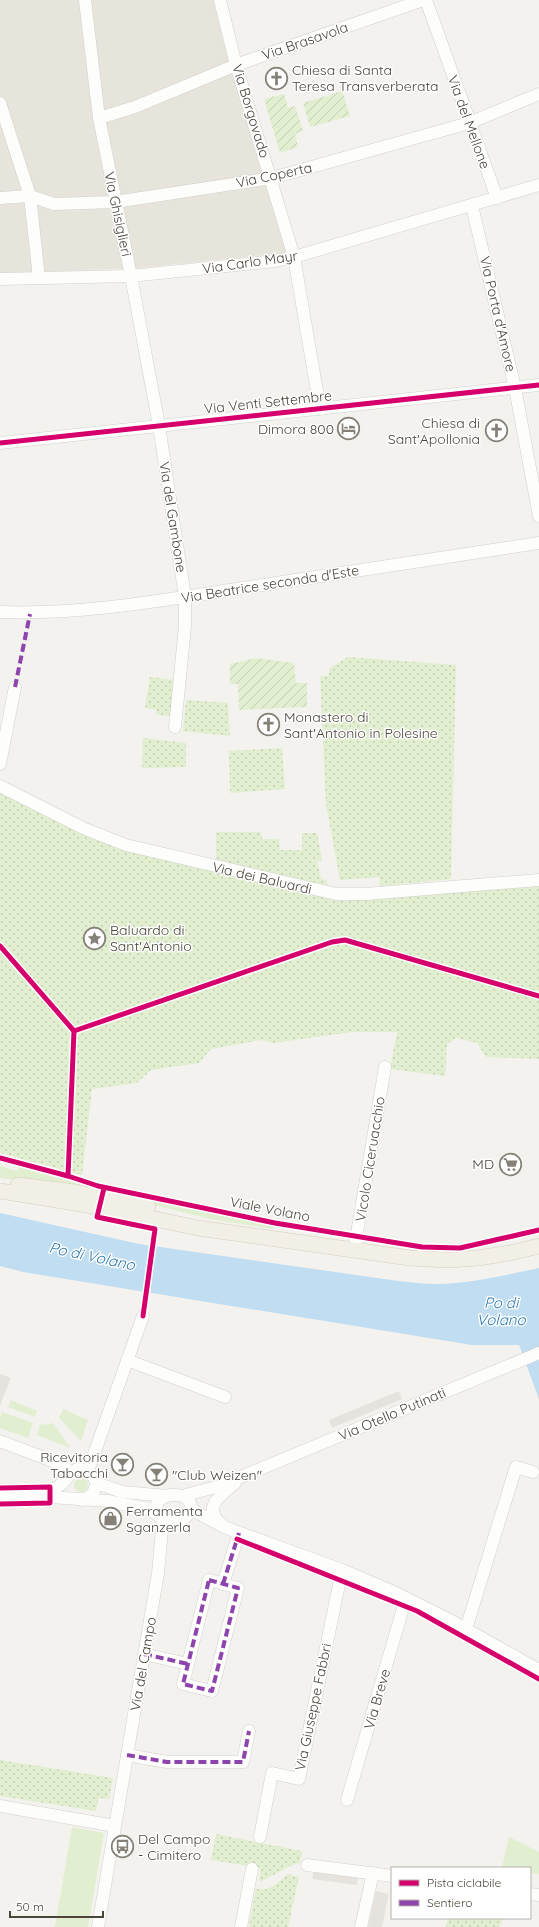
<svg xmlns="http://www.w3.org/2000/svg" width="539" height="1927" font-family="Quicksand,sans-serif">
<style>
.residential{fill:#e7e4dc}
.grass{fill:#e1eecf}
.park{fill:url(#park-dots)}
.garden{fill:url(#garden-furrows)}
.parking{fill:#e6e3df}
.water{fill:#c0ddf1}
.lines{fill:none;stroke-linecap:round;stroke-linejoin:round}
.minor-casing{stroke:#d2d0cb;stroke-width:13}
.major-casing{stroke:#d6cebb;stroke-width:16}
.minor{stroke:#fdfdfc;stroke-width:12}
.major{stroke:#f2efe6;stroke-width:15}
.quiet{stroke:#8e44ad;stroke-width:4;stroke-dasharray:8 4;stroke-linecap:butt}
.cycleway-casing{stroke:#fff;stroke-width:8}
.cycleway{stroke:#d6006c;stroke-width:5}
.labels{text-anchor:middle;dominant-baseline:central;stroke-width:3;stroke-linejoin:round;paint-order:stroke}
.street-label{font-size:14px;fill:#4b4439;stroke:#fff}
.poi-label{font-size:14px;fill:#4b4439;stroke:#fff;text-anchor:start}
.water-label{font-size:15px;font-style:italic;fill:#2e7ab2;stroke:#fff}
</style>
<defs>
<pattern id="park-dots" width="8" height="8" patternUnits="userSpaceOnUse"><rect width="8" height="8" fill="#e1eecf"/><path d="M2 2h.1M6 6h.1" fill="none" stroke="#c3cdb2" stroke-width="1.8" stroke-linecap="round"/></pattern>
<pattern id="garden-furrows" width="10" height="10" patternUnits="userSpaceOnUse"><rect width="10" height="10" fill="#e1eecf"/><path d="M-1 1l2-2M0 10L10 0M9 11l2-2" fill="none" stroke="#c3cdb2"/></pattern>
</defs>
<rect width="100%" height="100%" fill="#f4f2ee"/>
<polygon class="residential" points="0,0 216,0 268,175 286,253 139,268 0,274"/>
<g class="grass">
<polygon points="0,1166 17,1171 18,1167 94,1188 94,1190 0,1178"/>
<polygon points="106,1190 274,1226 273,1229 210,1219 106,1193"/>
<polygon points="11,1400 37,1411 35,1417 8,1407"/>
<polygon points="63,1409 88,1420 81,1441 59,1418"/>
<polygon points="2,1412 33,1423 28,1438 0,1428 0,1419"/>
<polygon points="53,1423 70,1448 37,1435 40,1424 46,1425"/>
<circle cx="81" cy="1485" r="7"/>
<polygon points="72,1827 104,1833 88,1927 55,1927"/>
<polygon points="509,1837 539,1852 539,1874 530,1873 530,1868 502,1868"/>
</g>
<g class="park">
<polygon points="348,657 456,665 451,879 380,886 379,877 340,880 326,805 320,676 328,676 330,668"/>
<polygon points="150,677 175,680 171,716 156,715 157,710 145,708"/>
<polygon points="186,700 228,703 230,736 183,731"/>
<polygon points="143,738 186,743 186,767 142,768"/>
<polygon points="282,748 285,789 230,793 229,751"/>
<polygon points="0,793 101,841 124,849 339,901 539,886 539,1059 486,1057 477,1043 456,1038 447,1044 445,1076 390,1069 397,1032 352,1032 273,1043 261,1040 211,1049 199,1063 151,1070 137,1083 92,1089 82,1175 0,1153"/>
<polygon points="216,832 261,832 262,839 279,839 280,850 302,850 302,833 317,833 322,861 317,861 321,879 327,880 328,886 216,860"/>
<polygon points="0,1760 113,1778 109,1799 99,1798 96,1811 0,1796"/>
<polygon points="216,1834 302,1851 300,1863 292,1865 262,1881 259,1880 261,1868 211,1860"/>
<path d="M288 1874 299 1877 288 1927H249L256 1888C269 1893 278 1882 288 1874Z"/>
<polygon points="448,1918 503,1918 499,1927 446,1927"/>
</g>
<g class="garden">
<polygon points="342,91 350,116 310,127 303,103"/>
<polygon points="284,94 288,108 295,106 303,131 295,134 298,147 280,153 264,99"/>
<polygon points="256,658 294,663 296,683 307,683 307,707 239,710 238,684 230,684 230,664"/>
</g>
<g class="parking">
<polygon points="0,1374 11,1378 0,1405"/>
<polygon points="399,1391 402,1399 332,1428 329,1420"/>
<polygon points="314,1869 358,1874 357,1885 312,1879"/>
<polygon points="376,1891 389,1894 382,1927 368,1927"/>
</g>
<path class="water" d="M0 1213 139 1244 398 1281C411 1282 425 1284 438 1284 472 1283 506 1275 539 1268V1399L519 1345H472L23 1272 0 1266Z"/>
<g class="lines">
<defs>
<g id="minor">
<polyline points="85,0 99,118 131,276 159,426 185,597 185,626 175,727"/>
<polyline points="220,0 236,65 294,257 320,409"/>
<polyline points="426,0 497,198"/>
<polyline points="0,103 30,196 39,278"/>
<polyline points="99,118 135,107 236,65 423,0"/>
<polyline points="0,198 30,196 54,204 115,202 272,178 469,123 539,94"/>
<polyline points="472,206 515,388 539,516"/>
<polyline points="0,279 131,276 275,261 294,257 539,185"/>
<polyline points="0,443 539,385"/>
<path d="M0 612C82 615 163 600 243 588 342 573 440 558 539 543"/>
<polyline points="0,764 15,687"/>
<polyline points="0,786 83,828 126,845 336,894 366,894 539,880"/>
<polyline points="354,1251 385,1067"/>
<polyline points="127,1360 225,1397"/>
<polyline points="0,1441 63,1465 71,1474"/>
<polyline points="88,1471 143,1316"/>
<polyline points="96,1483 123,1492 167,1496"/>
<path d="M40 1495C48 1493 54 1490 60 1485 65 1482 67 1477 71 1473 81 1464 92 1472 96 1482 95 1492 92 1497 82 1500"/>
<polyline points="182,1496 219,1486 539,1353"/>
<path d="M0 1497H50L108 1501 148 1509 168 1521H175L186 1517C207 1492 152 1485 156 1513"/>
<polyline points="191,1509 224,1527 342,1570 394,1592 446,1618 539,1670"/>
<path d="M221 1524C202 1507 220 1496 235 1483"/>
<polygon points="209,1580 238,1588 212,1691 183,1684"/>
<polyline points="223,1584 239,1533"/>
<polyline points="466,1629 516,1467 533,1472"/>
<polyline points="144,1654 188,1664"/>
<polyline points="127,1755 167,1762 243,1762 249,1731"/>
<polyline points="347,1800 406,1598"/>
<polyline points="0,1806 115,1826"/>
<polyline points="260,1837 272,1773 299,1779 342,1570"/>
<polyline points="307,1865 392,1876"/>
<polyline points="530,1894 539,1895"/>
<polyline points="98,1927 158,1573 163,1519"/>
<polyline points="241,1927 252,1869"/>
<polyline points="361,1927 373,1873"/>
</g>
<g id="major">
<polyline points="18,1185 75,1192 148,1207"/>
<polyline points="0,1191 93,1206 198,1228 410,1258 448,1260 478,1258 510,1253 539,1246"/>
</g>
</defs>
<use href="#minor" class="minor-casing"/>
<use href="#major" class="major-casing"/>
<use href="#minor" class="minor"/>
<use href="#major" class="major"/>
<g class="quiet">
<polyline points="15,687 30,614"/>
<polygon points="209,1580 238,1588 212,1691 183,1684"/>
<polyline points="223,1584 239,1533"/>
<polyline points="144,1654 188,1664"/>
<polyline points="127,1755 167,1762 243,1762 249,1731"/>
</g>
<defs>
<g id="cycleway">
<polyline points="0,443 539,385"/>
<polyline points="0,946 74,1031 68,1176"/>
<polyline points="74,1031 332,942 345,940 539,996"/>
<polyline points="0,1158 68,1176 98,1186 275,1223 422,1247 460,1248 539,1230"/>
<polyline points="104,1188 97,1217 155,1229 143,1316"/>
<polyline points="0,1488 50,1487 50,1503 0,1504"/>
<polyline points="237,1539 417,1611 539,1679"/>
</g>
</defs>
<use href="#cycleway" class="cycleway-casing"/>
<use href="#cycleway" class="cycleway"/>
</g>
<defs>
<symbol id="church-ring" viewBox="-11 -11 22 22"><circle r="9.5" fill="#fff" stroke="#868178" stroke-width="1.5"/><path d="M-1.2-6h2.4v3.5h3.3v2.4h-3.3V6h-2.4V-.1h-3.3v-2.4h3.3Z" fill="#868178"/></symbol>
<symbol id="hotel-ring" viewBox="-11 -11 22 22"><circle r="9.5" fill="#fff" stroke="#868178" stroke-width="1.5"/><path d="M-6-4.5h1.5V1H6V5H4.5V3h-9V5H-6ZM-4 0a1.8 1.8 0 1 1 3.6 0ZM.5 0V-2.5h3Q6-2.5 6 0Z" fill="#868178"/></symbol>
<symbol id="sight-ring" viewBox="-11 -11 22 22"><circle r="9.5" fill="#fff" stroke="#868178" stroke-width="1.5"/><path d="M0-6L1.8-2.2L6-1.7L2.9 1.2L3.7 5.4L0 3.3L-3.7 5.4L-2.9 1.2L-6-1.7L-1.8-2.2Z" fill="#868178"/></symbol>
<symbol id="supermarket-ring" viewBox="-11 -11 22 22"><circle r="9.5" fill="#fff" stroke="#868178" stroke-width="1.5"/><path d="M-6-5.5h2.5l.6 2H6L4.5 2H-2.5L-4.4-4H-6ZM-1.5 3.2a1.3 1.3 0 1 0 .1 0ZM3 3.2a1.3 1.3 0 1 0 .1 0Z" fill="#868178"/></symbol>
<symbol id="bar-ring" viewBox="-11 -11 22 22"><circle r="9.5" fill="#fff" stroke="#868178" stroke-width="1.5"/><path d="M-6-5H6L.8 .8V4.5H3.5V6h-7V4.5H-.8V.8Z" fill="#868178"/></symbol>
<symbol id="shop-ring" viewBox="-11 -11 22 22"><circle r="9.5" fill="#fff" stroke="#868178" stroke-width="1.5"/><path d="M-5-2.5h2.3a2.7 3.5 0 0 1 5.4 0H5L5.5 6h-11ZM-1.5-2.5h3a1.5 2.3 0 0 0-3 0Z" fill="#868178"/></symbol>
<symbol id="bus-ring" viewBox="-11 -11 22 22"><circle r="9.5" fill="#fff" stroke="#868178" stroke-width="1.5"/><path d="M-5-6H5V4H4V6H2V4H-2V6H-4V4H-5ZM-3.5-4V0h7V-4ZM-3.5 1.2v1.5H-2V1.2ZM2 1.2v1.5H3.5V1.2Z" fill="#868178"/></symbol>
</defs>
<g fill-rule="evenodd">
<use href="#church-ring" x="264" y="66" width="25" height="25"/>
<use href="#hotel-ring" x="336" y="416" width="25" height="25"/>
<use href="#church-ring" x="484" y="418" width="25" height="25"/>
<use href="#church-ring" x="256" y="712" width="25" height="25"/>
<use href="#sight-ring" x="82" y="926" width="25" height="25"/>
<use href="#supermarket-ring" x="498" y="1152" width="25" height="25"/>
<use href="#bar-ring" x="110" y="1452" width="25" height="25"/>
<use href="#bar-ring" x="144" y="1462" width="25" height="25"/>
<use href="#shop-ring" x="98" y="1506" width="25" height="25"/>
<use href="#bus-ring" x="110" y="1834" width="25" height="25"/>
</g>
<g class="labels">
<g class="street-label">
<text transform="translate(305 41) rotate(-19)">Via Brasavola</text>
<text transform="translate(251 111) rotate(73)">Via Borgovado</text>
<text transform="translate(469 122) rotate(70)">Via del Mellone</text>
<text transform="translate(274 175) rotate(-12)">Via Coperta</text>
<text transform="translate(118 214) rotate(78)">Via Ghisiglieri</text>
<text transform="translate(250 262) rotate(-8)">Via Carlo Mayr</text>
<text transform="translate(498 314) rotate(77)">Via Porta d'Amore</text>
<text transform="translate(268 402) rotate(-6)">Via Venti Settembre</text>
<text transform="translate(173 517) rotate(81)">Via del Gambone</text>
<text transform="translate(270 584) rotate(-9)">Via Beatrice seconda d'Este</text>
<text transform="translate(262 878) rotate(13)">Via dei Baluardi</text>
<text transform="translate(370 1159) rotate(-81)">Vicolo Ciceruacchio</text>
<text transform="translate(270 1209) rotate(11)">Viale Volano</text>
<text transform="translate(392 1414) rotate(-23)">Via Otello Putinati</text>
<text transform="translate(143 1664) rotate(-80)">Via del Campo</text>
<text transform="translate(377 1699) rotate(-74)">Via Breve</text>
<text transform="translate(313 1707) rotate(-78)">Via Giuseppe Fabbri</text>
</g>
<g class="poi-label">
<text x="292" y="70">Chiesa di Santa<tspan x="292" dy="16">Teresa Transverberata</tspan></text>
<text x="480" y="423" text-anchor="end">Chiesa di<tspan x="480" dy="16">Sant'Apollonia</tspan></text>
<text x="334" y="429" text-anchor="end">Dimora 800</text>
<text x="284" y="717">Monastero di<tspan x="284" dy="16">Sant'Antonio in Polesine</tspan></text>
<text x="110" y="930">Baluardo di<tspan x="110" dy="16">Sant'Antonio</tspan></text>
<text x="494" y="1164" text-anchor="end">MD</text>
<text x="108" y="1457" text-anchor="end">Ricevitoria<tspan x="108" dy="16">Tabacchi</tspan></text>
<text x="172" y="1475">"Club Weizen"</text>
<text x="126" y="1511">Ferramenta<tspan x="126" dy="16">Sganzerla</tspan></text>
<text x="138" y="1839">Del Campo<tspan x="138" dy="16">- Cimitero</tspan></text>
</g>
<g class="water-label">
<text transform="translate(92 1256) rotate(12)">Po di Volano</text>
<text x="501" y="1302">Po di<tspan x="501" dy="17">Volano</tspan></text>
</g>
</g>
<rect x="391" y="1867" width="140" height="52" fill="#ffffff" stroke="#b7b4b0"/>
<rect x="399" y="1880" width="20" height="6" fill="#d6006c" stroke="#b7b4b0"/>
<text x="427" y="1887" font-size="12" fill="#4b4439">Pista ciclabile</text>
<rect x="399" y="1900" width="20" height="6" fill="#8e44ad" stroke="#b7b4b0"/>
<text x="427" y="1907" font-size="12" fill="#4b4439">Sentiero</text>
<path d="M10 1911v6h93v-6" fill="none" stroke="#4b4439" stroke-width="2"/>
<text x="16" y="1911" font-size="12" fill="#4b4439" stroke="#ffffff" stroke-width="3" paint-order="stroke">50 m</text>
</svg>
